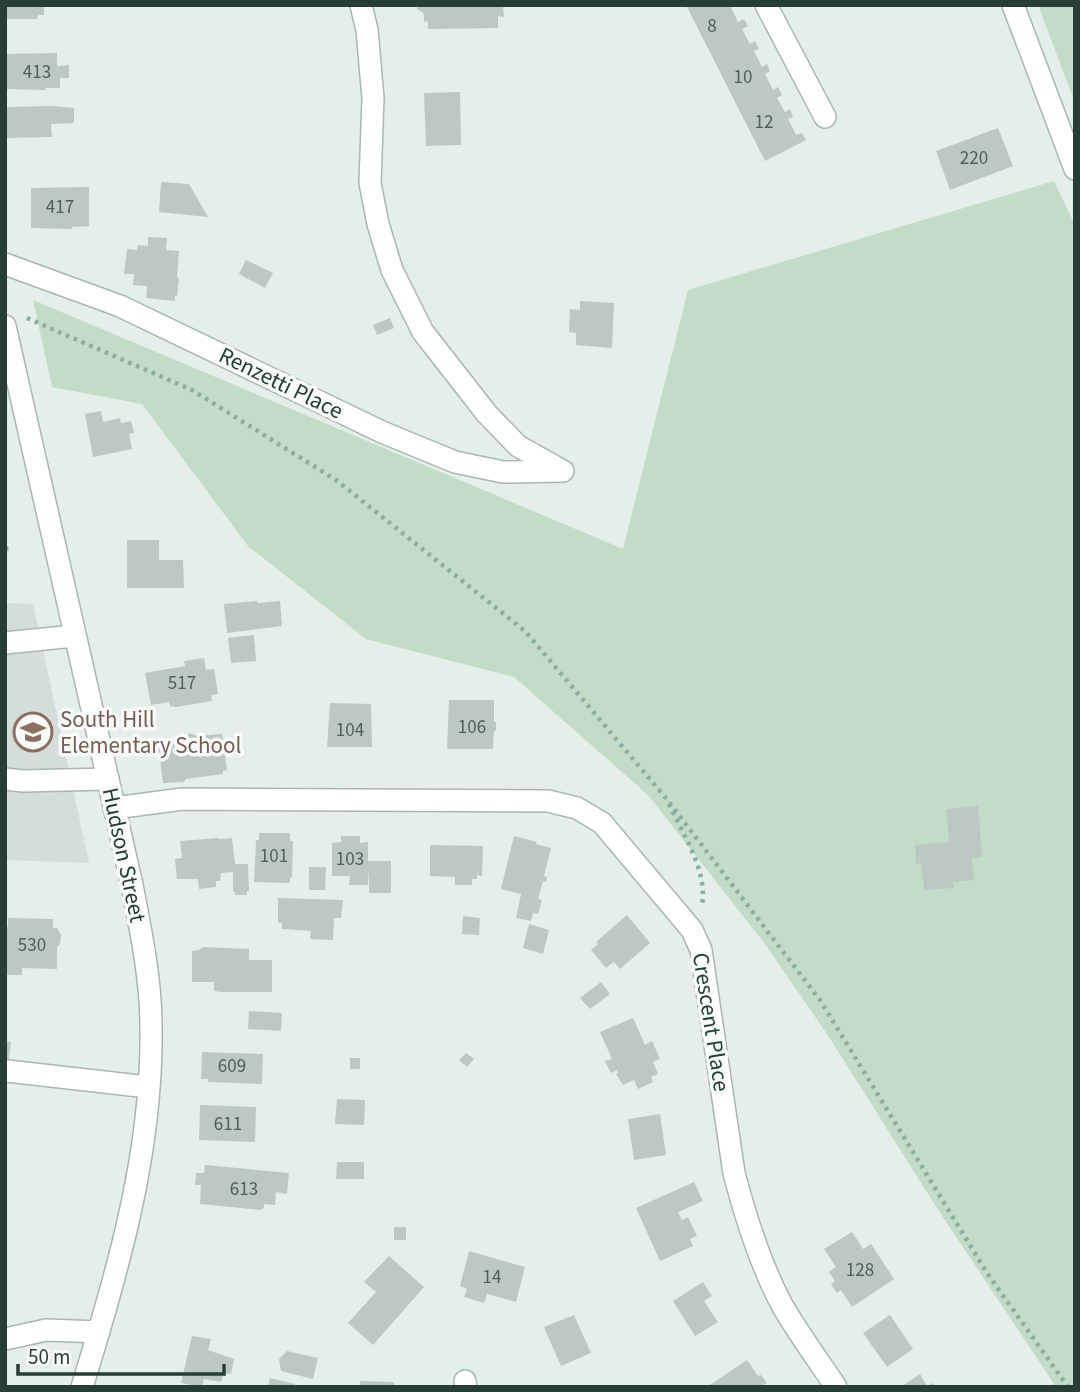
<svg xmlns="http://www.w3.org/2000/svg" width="1080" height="1392" font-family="'Source Sans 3',sans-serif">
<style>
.built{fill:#d5ddd9}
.green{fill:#c2dcc8}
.building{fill:#bcc8c3}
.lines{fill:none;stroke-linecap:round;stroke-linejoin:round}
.minor-casing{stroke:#a9b6b1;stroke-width:24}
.path{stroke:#8aaea1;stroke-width:4.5;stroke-dasharray:3.5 5;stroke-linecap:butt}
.minor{stroke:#fff;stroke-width:21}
.labels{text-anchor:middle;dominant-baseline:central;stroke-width:7;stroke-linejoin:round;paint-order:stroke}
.number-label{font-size:19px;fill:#4c605a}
.street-label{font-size:23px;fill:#273e37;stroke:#f7faf8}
.education-label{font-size:23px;fill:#785e54;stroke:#f7faf8;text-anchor:start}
</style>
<rect width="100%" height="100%" fill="#e6eeea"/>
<polygon class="built" points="5,603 33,604 89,863 5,860"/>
<g class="green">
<polygon points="1038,5 1075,5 1075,103"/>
<polygon points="1054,181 1075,225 1075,1387 1056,1387 935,1205 829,1037 765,944 648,795 514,677 366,639 248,546 142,404 52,387 33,300 623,549 688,290"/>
</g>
<g class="building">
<polygon points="5,5 44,5 44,15 38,15 37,19 5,19"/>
<polygon points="417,5 503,5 504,17 498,16 498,28 428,29 428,21 424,22 424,14 417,9"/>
<polygon points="686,5 730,5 738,22 744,19 748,26 742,29 750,44 755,41 759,49 754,51 762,67 767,64 770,71 765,74 773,90 778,87 782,95 777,98 785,112 790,109 793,117 788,119 796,135 802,133 806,140 765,161"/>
<polygon points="57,53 57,66 69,65 69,78 60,78 60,88 45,88 46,90 5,89 5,54"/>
<polygon points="460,92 461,145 426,146 424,93"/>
<polygon points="51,106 74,108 74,123 51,124 52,137 7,138 7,107"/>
<polygon points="998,128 1013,166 950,190 936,151"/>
<polygon points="161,182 189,184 208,217 159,212"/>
<polygon points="89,187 89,226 72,227 72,229 31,228 31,188"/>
<polygon points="148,237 167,238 166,250 179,251 177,278 179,278 177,296 175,296 175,301 146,298 147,286 133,285 134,274 124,274 127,249 137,250 138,245 148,246"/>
<polygon points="246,260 273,273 265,288 239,274"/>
<polygon points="580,301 614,303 612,348 576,345 576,333 569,332 570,309 580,310"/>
<polygon points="390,318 394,328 377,335 373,325"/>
<polygon points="101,411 103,422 120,418 121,423 131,421 134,433 129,434 132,449 93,457 85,414"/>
<polygon points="127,540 159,540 159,560 183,560 184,588 127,588"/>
<polygon points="257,601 258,603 280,601 282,626 227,633 224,604"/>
<polygon points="254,635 256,661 231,663 228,638"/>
<polygon points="204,658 206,670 214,669 218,694 211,695 212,701 176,707 170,706 169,702 151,705 145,673 185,666 184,661"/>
<polygon points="449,700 494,700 494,722 496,722 496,731 494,731 493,749 447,749"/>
<polygon points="330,703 371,704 372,747 327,747"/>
<polygon points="190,733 197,736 222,734 227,770 223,771 223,774 186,779 184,782 163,783 158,744 165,742 165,740 187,737"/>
<polygon points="978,806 982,857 972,858 974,880 953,882 954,888 924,890 921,863 916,864 915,845 949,842 946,809"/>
<polygon points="259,833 290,833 290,841 293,841 292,877 290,877 290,883 254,882 256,840 259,840"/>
<polygon points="341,836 360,836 360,843 368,842 368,861 391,861 391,893 369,893 369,870 368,885 349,885 350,876 332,876 332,843 341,842"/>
<polygon points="514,836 537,842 536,844 551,848 544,876 547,877 546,882 543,881 538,899 542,900 538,914 533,913 531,921 516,918 521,894 501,889"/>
<polygon points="218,838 219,839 232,838 235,864 248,864 249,891 247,891 247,895 235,895 235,891 233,892 233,872 221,873 220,881 216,881 216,887 199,889 198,879 177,879 175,859 182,858 180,841"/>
<polygon points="430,845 483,846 482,876 477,875 477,879 472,879 472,885 455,885 455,877 430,876"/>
<polygon points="309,867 326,867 325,890 309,890"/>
<polygon points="278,898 343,900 341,918 334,918 333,940 310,939 311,931 282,929 282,923 278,923"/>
<polygon points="627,915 650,943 620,969 614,962 606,968 591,950 598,944 596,942"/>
<polygon points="463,916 480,918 479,935 462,934"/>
<polygon points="8,918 53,919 53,928 57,928 61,935 60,944 57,947 57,969 22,968 22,975 5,975 5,927 8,927"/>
<polygon points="529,924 549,930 543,954 523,948"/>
<polygon points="203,947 249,949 249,960 272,960 272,992 221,992 214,991 214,982 192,982 192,951 199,950"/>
<polygon points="601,982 610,994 590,1009 580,998"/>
<polygon points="249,1011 282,1013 281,1031 248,1029"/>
<polygon points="633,1018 645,1045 652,1041 660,1059 653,1062 658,1074 651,1077 653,1082 638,1089 634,1080 623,1085 616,1074 618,1073 617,1070 611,1073 605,1061 612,1059 600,1032"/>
<polygon points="5,1041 11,1042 7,1073 5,1073"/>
<polygon points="202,1052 263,1054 262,1084 208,1082 208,1079 201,1079"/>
<polygon points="466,1053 474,1059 467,1067 459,1060"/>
<rect x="350" y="1058" width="10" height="11"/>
<polygon points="337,1099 365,1100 364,1125 335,1124"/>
<polygon points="200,1105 256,1107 255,1142 199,1140"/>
<polygon points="660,1114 666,1155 634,1160 628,1119"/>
<polygon points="337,1162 364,1162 364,1179 336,1179"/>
<polygon points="205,1165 289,1173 287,1194 276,1192 275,1205 264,1204 264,1208 260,1210 200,1204 201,1185 195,1185 196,1173 204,1173"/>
<polygon points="694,1182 703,1201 678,1212 682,1220 688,1217 697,1236 690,1239 693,1246 660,1261 636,1208"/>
<rect x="394" y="1227" width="12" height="13"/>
<polygon points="852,1232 863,1249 871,1244 894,1279 852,1307 841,1290 837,1293 831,1284 835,1281 829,1272 836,1267 824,1249"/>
<polygon points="469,1251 525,1267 516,1302 487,1294 484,1303 464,1297 467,1289 460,1286"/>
<polygon points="389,1256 424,1287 373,1345 348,1323 376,1292 364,1282"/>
<polygon points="703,1282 712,1296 704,1301 718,1322 695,1336 673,1301"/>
<polygon points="574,1315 591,1353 561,1366 544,1327"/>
<polygon points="890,1315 913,1349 887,1367 863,1333"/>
<polygon points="192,1336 211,1339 208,1350 234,1359 231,1374 224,1373 221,1382 204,1379 202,1387 181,1383"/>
<polygon points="287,1351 318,1358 313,1379 281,1371 279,1359"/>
<polygon points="747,1360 758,1376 761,1375 767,1383 763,1385 765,1387 707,1387"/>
<polygon points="920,1374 927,1386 933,1383 935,1387 901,1387"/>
<polygon points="270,1378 295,1384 294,1387 268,1387"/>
<polygon points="360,1381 394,1382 394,1387 360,1387"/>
</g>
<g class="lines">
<defs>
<g id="minor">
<polyline points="361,5 367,30 373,98 370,183 378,224 392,270 423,332 487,414 518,446 559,469"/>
<polyline points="766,5 825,117"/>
<polyline points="1013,5 1075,169"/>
<polyline points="5,264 120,306 382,432 455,462 503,472 563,471"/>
<path d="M5 326 132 885C141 932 151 979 151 1027 153 1150 118 1271 82 1387"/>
<polyline points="5,643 74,636"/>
<polyline points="5,779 23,781 108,779"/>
<path d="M114 808 183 799 548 801 577 808 602 823 692 930 701 950 734 1173C746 1219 760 1264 782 1305 798 1333 818 1360 836 1387"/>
<polyline points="7,1071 148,1087"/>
<polyline points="5,1339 46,1330 99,1332"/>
<polyline points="465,1381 466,1387"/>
</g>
</defs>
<use href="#minor" class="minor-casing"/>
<g class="path">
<polyline points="27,318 192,390 336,480 525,631 665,797 820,1000 987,1273 1068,1387"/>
<polyline points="5,549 13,548"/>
<path d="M669 804C682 832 708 872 702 904"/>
</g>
<use href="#minor" class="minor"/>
</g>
<defs>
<symbol id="school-ring" viewBox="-11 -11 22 22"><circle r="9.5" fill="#f7faf8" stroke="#8d6e63" stroke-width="1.5"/><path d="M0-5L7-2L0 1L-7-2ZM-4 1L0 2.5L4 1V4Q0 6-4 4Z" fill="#8d6e63"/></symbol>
</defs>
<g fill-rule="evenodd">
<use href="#school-ring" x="11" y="710" width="44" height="44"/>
</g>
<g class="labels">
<g class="number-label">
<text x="712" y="26">8</text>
<text x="37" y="72">413</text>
<text x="743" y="77">10</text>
<text x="764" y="122">12</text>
<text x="974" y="158">220</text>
<text x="60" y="207">417</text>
<text x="182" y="683">517</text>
<text x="472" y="727">106</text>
<text x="350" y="730">104</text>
<text x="274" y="856">101</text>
<text x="350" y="859">103</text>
<text x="32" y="945">530</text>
<text x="232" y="1066">609</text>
<text x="228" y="1124">611</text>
<text x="244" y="1189">613</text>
<text x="860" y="1270">128</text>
<text x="492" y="1277">14</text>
</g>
<g class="street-label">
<text transform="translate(281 383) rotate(26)">Renzetti Place</text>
<text transform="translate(124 855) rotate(78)">Hudson Street</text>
<text transform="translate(711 1022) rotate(81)">Crescent Place</text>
</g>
<g class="education-label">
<text x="60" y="719">South Hill<tspan x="60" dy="26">Elementary School</tspan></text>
</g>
</g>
<rect width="1080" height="1392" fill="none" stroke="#273e37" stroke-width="14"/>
<path d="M18 1364v10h206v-10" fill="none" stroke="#273e37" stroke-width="3.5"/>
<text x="28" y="1364" font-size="21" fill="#273e37" stroke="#f7faf8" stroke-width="5" paint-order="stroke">50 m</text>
</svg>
